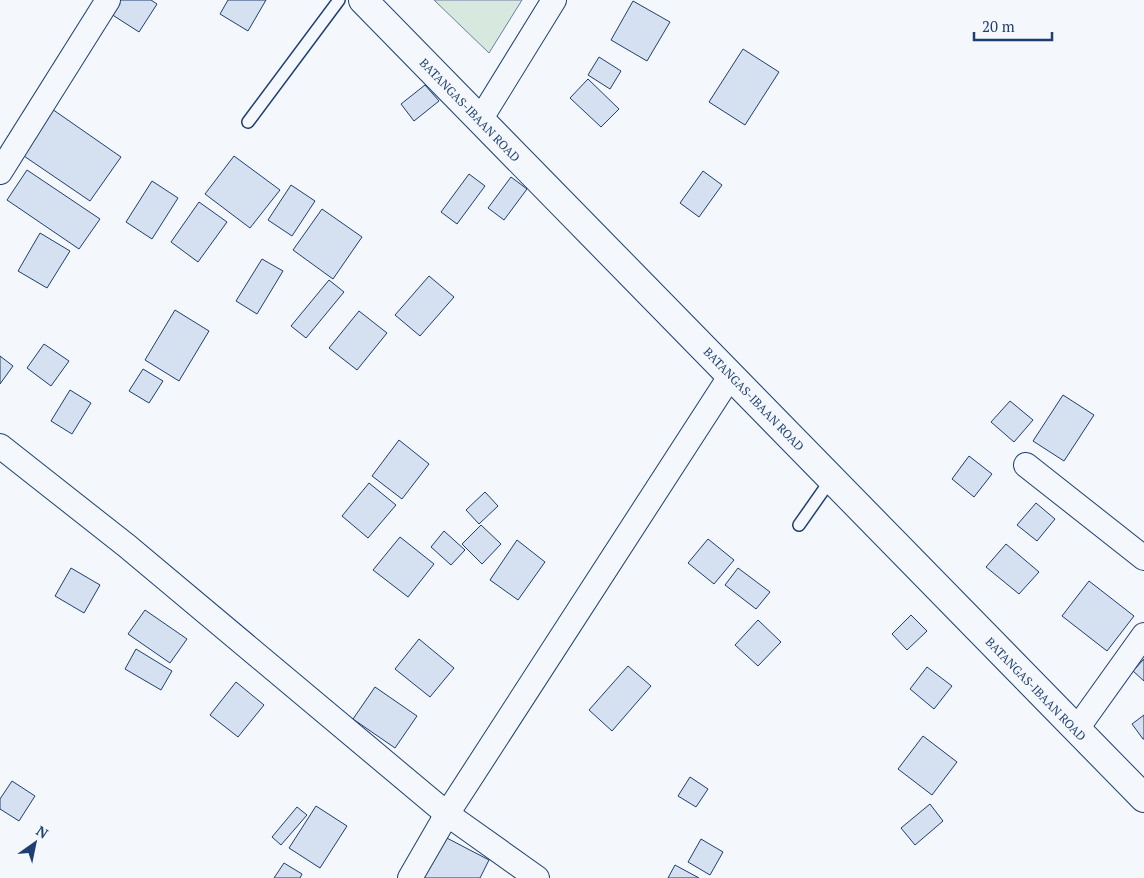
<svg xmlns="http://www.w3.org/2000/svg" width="1144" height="878" font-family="'PT Serif',serif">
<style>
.green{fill:#d7e8df;stroke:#687fa3}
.building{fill:#d5e0f0;stroke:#1d3f73}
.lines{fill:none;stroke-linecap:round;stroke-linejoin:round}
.lane-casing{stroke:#1d3f73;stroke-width:14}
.street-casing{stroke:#1d3f73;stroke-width:26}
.primary-casing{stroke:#1d3f73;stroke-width:30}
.lane{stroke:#f4f7fb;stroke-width:11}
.street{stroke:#f4f7fb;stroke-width:24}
.primary{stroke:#f4f7fb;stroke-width:28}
.labels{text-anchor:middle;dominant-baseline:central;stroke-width:4;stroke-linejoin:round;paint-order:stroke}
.street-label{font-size:12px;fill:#1d3f73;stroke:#f4f7fb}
</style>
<rect width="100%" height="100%" fill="#f4f7fb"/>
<polygon class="green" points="434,0 522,0 489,53"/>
<g class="building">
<polygon points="120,0 151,0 157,4 139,32 111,14"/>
<polygon points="228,0 266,0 248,31 220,14"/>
<polygon points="633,1 670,22 647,61 611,40"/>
<polygon points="743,49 779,72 745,125 709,102"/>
<polygon points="599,57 621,71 610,89 588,75"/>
<polygon points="588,79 619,109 601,127 570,98"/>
<polygon points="425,85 439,101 414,121 401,104"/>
<polygon points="52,109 121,157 90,201 21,154"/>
<polygon points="234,156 280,190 250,228 205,194"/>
<polygon points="27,170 100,219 79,249 7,200"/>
<polygon points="703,171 722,185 699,217 680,203"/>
<polygon points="469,174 485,186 457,224 441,212"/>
<polygon points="511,177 527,189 504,220 488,208"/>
<polygon points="152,181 178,198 152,239 126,222"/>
<polygon points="291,185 315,201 292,236 268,220"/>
<polygon points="199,202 227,222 198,262 171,242"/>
<polygon points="322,209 362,237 333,279 293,250"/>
<polygon points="40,233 70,251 47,288 18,271"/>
<polygon points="262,259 283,271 257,314 236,301"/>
<polygon points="429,276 454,297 420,336 395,315"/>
<polygon points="329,280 344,292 306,338 291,326"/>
<polygon points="175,310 209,331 179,381 145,360"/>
<polygon points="359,311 387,333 357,370 329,348"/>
<polygon points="44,344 69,361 51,386 27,368"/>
<polygon points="0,356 13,366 0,384"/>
<polygon points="143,369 163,381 149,403 129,391"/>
<polygon points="70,390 91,403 72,434 51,421"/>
<polygon points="1063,395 1094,415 1064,461 1033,441"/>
<polygon points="1010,401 1033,420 1014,442 991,422"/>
<polygon points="399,440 429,464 402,499 372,476"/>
<polygon points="969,456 992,474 974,497 952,479"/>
<polygon points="369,483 396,505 368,538 342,516"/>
<polygon points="485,492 498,506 479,524 466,510"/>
<polygon points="1036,503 1055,519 1037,541 1017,525"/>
<polygon points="481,525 501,544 482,564 462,544"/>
<polygon points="444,531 465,550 451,565 431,547"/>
<polygon points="400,537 434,564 408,597 373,570"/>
<polygon points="708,539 734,560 714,584 688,563"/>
<polygon points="517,540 545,562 518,600 490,580"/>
<polygon points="1006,544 1039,572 1019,594 986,567"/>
<polygon points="71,568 100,585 84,613 55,596"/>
<polygon points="738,568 770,592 756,609 725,585"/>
<polygon points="1089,581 1134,616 1107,651 1062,616"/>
<polygon points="145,610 187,639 170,663 128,634"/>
<polygon points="911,615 927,631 907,650 892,634"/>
<polygon points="758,620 781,642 758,666 735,645"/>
<polygon points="419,639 454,668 430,697 395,669"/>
<polygon points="136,649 172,671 161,690 125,669"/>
<polygon points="1144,659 1144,681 1133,671"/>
<polygon points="628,666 651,686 612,731 589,710"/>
<polygon points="927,667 952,686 934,709 910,689"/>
<polygon points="236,682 264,705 238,737 210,715"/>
<polygon points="375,687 417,716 395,748 353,719"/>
<polygon points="1144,715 1144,739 1143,739 1132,724"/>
<polygon points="923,736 957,762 932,795 898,769"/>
<polygon points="690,777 708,789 696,807 678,796"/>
<polygon points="12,781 35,796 19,821 0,809 0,799"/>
<polygon points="930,804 943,821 915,845 901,828"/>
<polygon points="316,806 347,826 320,868 289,848"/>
<polygon points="297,807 307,815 281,845 272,837"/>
<polygon points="443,836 489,860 480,878 422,878"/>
<polygon points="701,839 723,852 710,875 688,862"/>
<polygon points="284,863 302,874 300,878 274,878"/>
<polygon points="675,865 699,878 668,878"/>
</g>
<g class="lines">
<defs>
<g id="lane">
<polyline points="248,122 339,0"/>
<polyline points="799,525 832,478"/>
</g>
<g id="street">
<polyline points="480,120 554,0"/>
<polyline points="0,172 108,0"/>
<polyline points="0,446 127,546 447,814 537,878"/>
<polyline points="1026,465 1144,558"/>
<polyline points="1076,730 1144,635"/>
<polyline points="410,878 447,814 731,375"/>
</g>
<polyline id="primary" points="363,0 1144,798"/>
</defs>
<use href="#lane" class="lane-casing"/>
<use href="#street" class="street-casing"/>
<use href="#primary" class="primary-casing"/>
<use href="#lane" class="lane"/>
<use href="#street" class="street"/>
<use href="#primary" class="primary"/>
</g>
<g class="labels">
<g class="street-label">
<text transform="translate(470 110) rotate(46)">BATANGAS-IBAAN ROAD</text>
<text transform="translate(754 399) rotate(46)">BATANGAS-IBAAN ROAD</text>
<text transform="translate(1036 689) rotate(46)">BATANGAS-IBAAN ROAD</text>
</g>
</g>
<g transform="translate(35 843) rotate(33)" stroke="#f4f7fb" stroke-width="4" paint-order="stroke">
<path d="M0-4L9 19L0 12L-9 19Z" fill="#1d3f73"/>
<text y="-8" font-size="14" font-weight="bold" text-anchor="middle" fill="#1d3f73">N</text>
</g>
<path d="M974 32v8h78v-8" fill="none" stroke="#1d3f73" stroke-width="2.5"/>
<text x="982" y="32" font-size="15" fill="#1d3f73" stroke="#f4f7fb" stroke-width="4" paint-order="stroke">20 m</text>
</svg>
